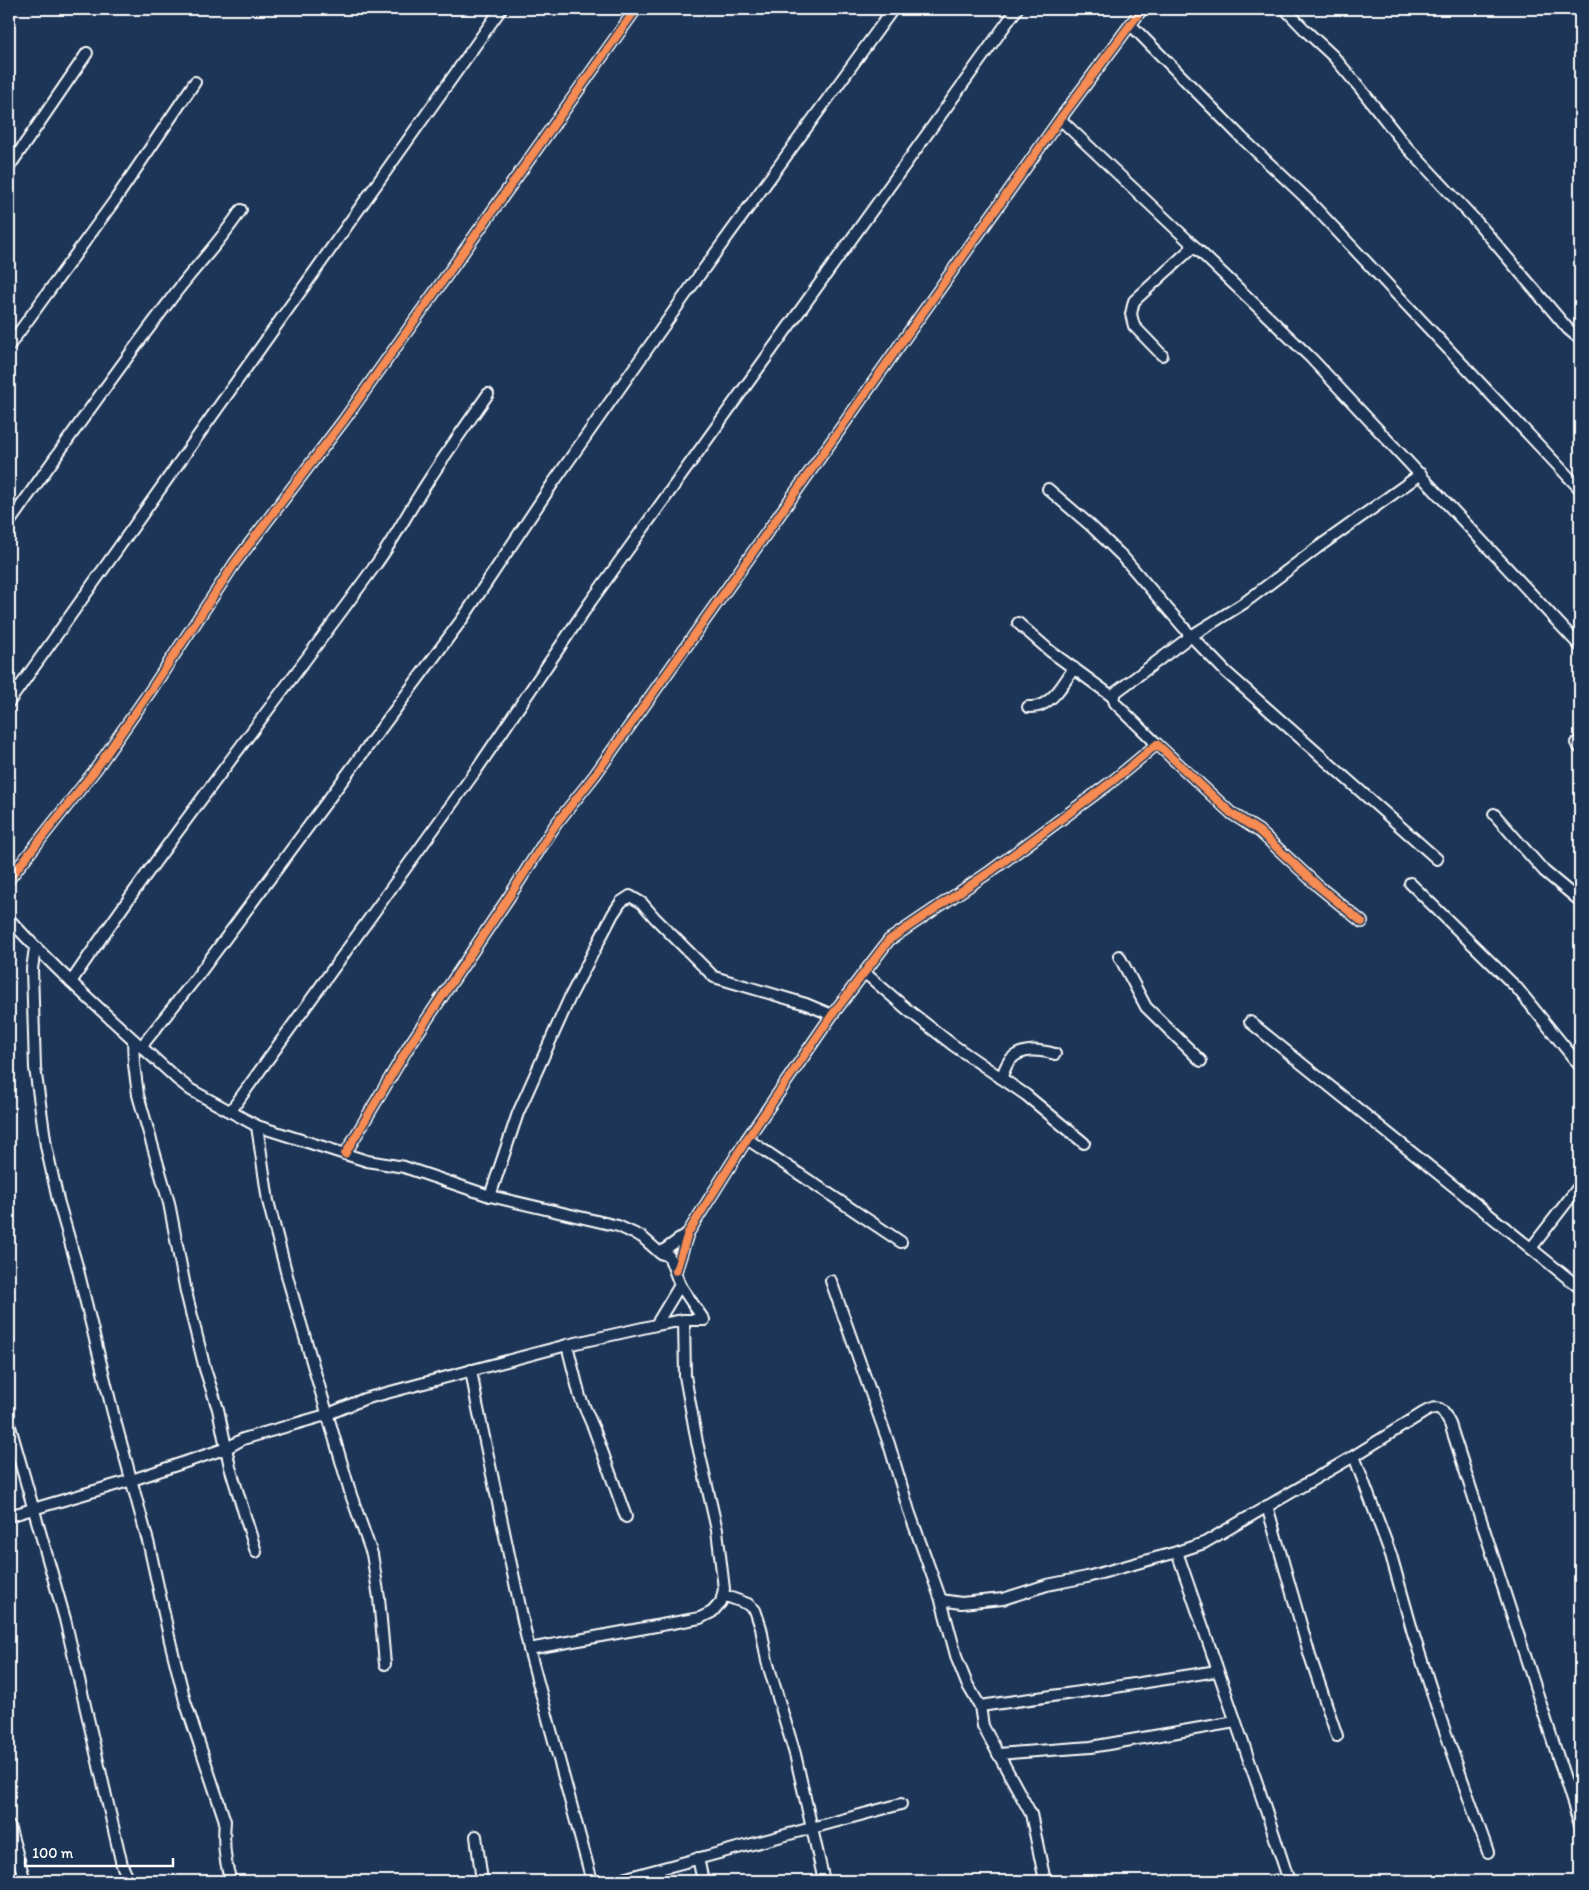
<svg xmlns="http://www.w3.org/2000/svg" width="1589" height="1890" font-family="Itim,sans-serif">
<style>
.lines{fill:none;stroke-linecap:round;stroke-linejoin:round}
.minor-casing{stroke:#fff;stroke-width:14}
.minor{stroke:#1d3557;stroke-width:10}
.cycleway-casing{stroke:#1d3557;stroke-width:11}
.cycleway{stroke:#f68b52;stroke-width:8}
</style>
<rect width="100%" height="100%" fill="#1d3557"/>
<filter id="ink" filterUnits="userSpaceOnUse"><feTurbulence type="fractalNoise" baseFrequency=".02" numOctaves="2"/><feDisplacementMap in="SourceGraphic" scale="10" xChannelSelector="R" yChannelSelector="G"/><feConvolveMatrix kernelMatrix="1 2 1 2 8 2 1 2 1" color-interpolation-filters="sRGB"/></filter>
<g filter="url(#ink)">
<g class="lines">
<defs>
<g id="minor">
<polyline points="1285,9 1306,31 1333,56 1360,88 1404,144 1478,223 1568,329 1580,339"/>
<polyline points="1131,25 1242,138 1307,199 1580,489"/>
<polyline points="1060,119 1194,246"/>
<polyline points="9,167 87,53"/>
<polyline points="9,346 115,200 195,82"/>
<polyline points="1162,355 1134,326 1131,314 1134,301 1194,246 1311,358 1580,646"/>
<polyline points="1048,489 1090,525 1123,557 1191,636 1226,672 1437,859"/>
<path d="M9 523C61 449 113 375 168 303 191 271 220 243 241 210"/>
<polyline points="1018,623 1050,651 1113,697"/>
<polyline points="9,702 501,9"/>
<path d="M1028 707C1032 707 1037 707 1041 705 1055 699 1066 680 1074 668"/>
<polyline points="1576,743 1580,748"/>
<polyline points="1157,744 1115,703 1113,697 1116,692 1191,636 1244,603 1317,548 1421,474"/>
<polyline points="1494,814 1544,871 1580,901"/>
<polyline points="9,879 96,769 151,690 235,563 344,420 636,9"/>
<polyline points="1410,883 1517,988 1580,1066"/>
<path d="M9 919C61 976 120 1027 177 1079L191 1090 257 1126 367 1161 404 1167 490 1196 618 1226 642 1237 660 1253 669 1256 680 1285 704 1320"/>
<path d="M35 948 32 969 35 1068 46 1146 58 1200 77 1266 113 1413 149 1545 170 1641 185 1701 225 1821C223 1842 224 1861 231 1881"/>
<polyline points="1119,956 1146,1007 1201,1061"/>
<polyline points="865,973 908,1010 953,1045 1026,1095 1084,1143"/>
<path d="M71 982C167 840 273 706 374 567 392 543 404 519 420 494 441 460 465 427 488 394"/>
<polyline points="1250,1022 1580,1288"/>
<polyline points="133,1040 134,1064 138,1095 169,1203 186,1292 205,1369 218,1409 230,1467 256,1552"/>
<polyline points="141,1047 196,978 463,618 553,483 698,277 893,9"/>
<path d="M1001 1078C1004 1072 1006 1064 1010 1060 1022 1047 1040 1050 1055 1054"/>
<polyline points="230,1112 477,769 591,601 1017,9"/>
<polyline points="257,1126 268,1201 289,1283 351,1495 372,1554 379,1598 385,1664"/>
<polyline points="747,1139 901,1242"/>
<polyline points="345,1154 409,1046 509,897 556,824 595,775 1060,119 1142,9"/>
<polyline points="490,1196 518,1113 570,997 613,914 621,902 630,896 642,903 655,918 714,977 806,1004 832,1015"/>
<polyline points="1532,1247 1580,1185"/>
<polyline points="660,1253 688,1233"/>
<polyline points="676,1271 688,1233 747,1139 832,1015 889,940 991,871 1114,780 1157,744 1231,813 1259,831 1318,886 1362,922"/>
<polyline points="831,1281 889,1444 909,1511 941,1600 957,1659 967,1684 980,1706 983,1726 1031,1814 1045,1881"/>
<polyline points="656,1325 680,1285"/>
<polyline points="567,1345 580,1397 594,1429 626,1517"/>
<polyline points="471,1370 477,1404 529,1649 592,1881"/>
<polyline points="9,1423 65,1619 122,1865 129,1881"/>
<polyline points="1354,1456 1391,1555 1413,1633 1439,1714 1488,1852"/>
<polyline points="1267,1506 1310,1656 1337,1736"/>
<polyline points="9,1516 132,1480 227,1448 243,1439 326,1415 364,1399 567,1345 656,1325 684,1320 704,1320"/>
<polyline points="1177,1552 1258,1786 1289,1881"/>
<polyline points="723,1595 748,1604 755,1610 761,1628 767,1661 795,1754 824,1881"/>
<path d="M941 1600 961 1603 1003 1599 1047 1585 1087 1577 1177 1552 1204 1543 1354 1456 1423 1413C1440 1403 1442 1409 1450 1424L1580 1825"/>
<polyline points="529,1649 700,1618 712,1612 721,1602 724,1589 717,1530 697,1442 685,1376 684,1320"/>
<polyline points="980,1706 1102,1689 1217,1671"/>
<polyline points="998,1754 1091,1747 1235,1722"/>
<polyline points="9,1826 25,1881"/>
<polyline points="476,1836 482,1881"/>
<polyline points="698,1858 703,1881"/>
<polyline points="615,1881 901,1804"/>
</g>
</defs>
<use href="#minor" class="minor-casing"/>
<use href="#minor" class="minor"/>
<defs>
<g id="cycleway">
<polyline points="9,879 96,769 151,690 235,563 344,420 636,9"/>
<polyline points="345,1154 409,1046 509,897 556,824 595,775 1060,119 1142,9"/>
<polyline points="676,1271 688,1233 747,1139 832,1015 889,940 991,871 1114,780 1157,744 1231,813 1259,831 1318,886 1362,922"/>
</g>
</defs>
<use href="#cycleway" class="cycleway-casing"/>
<use href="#cycleway" class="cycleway"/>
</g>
</g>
<rect width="1589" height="1890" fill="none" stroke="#1d3557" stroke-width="30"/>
<rect x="15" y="15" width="1559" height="1860" fill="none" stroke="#fff" stroke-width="2" filter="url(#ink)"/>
<path d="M25 1858v8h148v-8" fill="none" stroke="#ffffff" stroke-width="2.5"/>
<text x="32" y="1858" font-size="15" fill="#ffffff" stroke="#1d3557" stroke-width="4" paint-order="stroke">100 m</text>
</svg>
